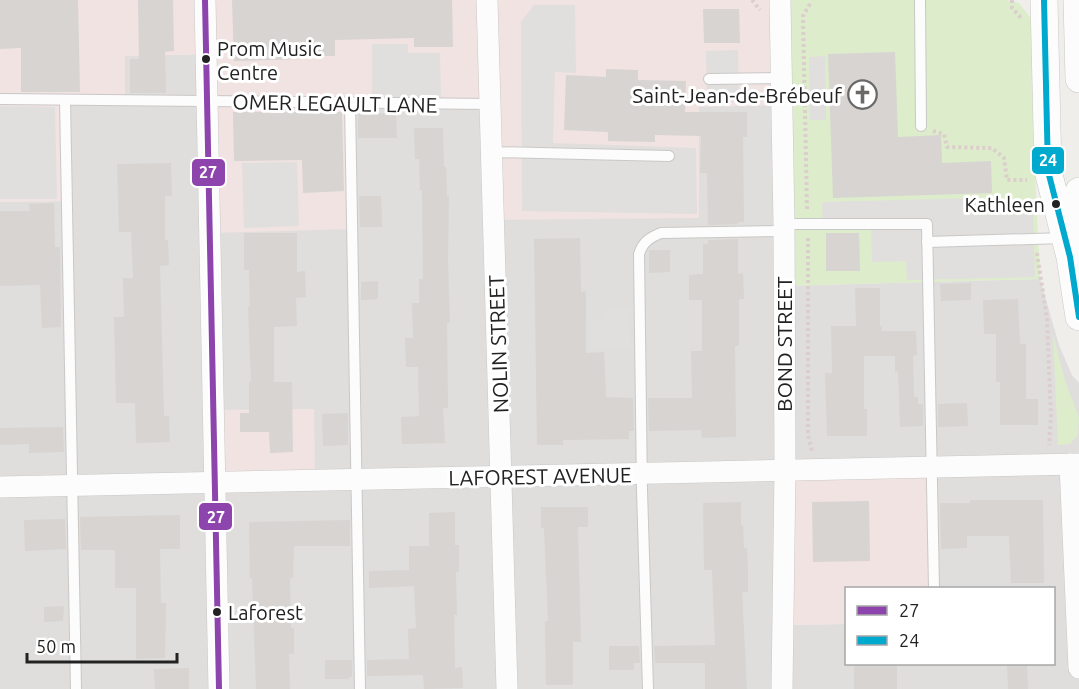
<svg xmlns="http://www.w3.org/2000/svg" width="1079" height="689" font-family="Ubuntu,sans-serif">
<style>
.residential{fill:#dfdedc;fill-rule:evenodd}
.commercial{fill:#f1e3e1}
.grass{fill:#ddeccb}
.parking{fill:#e0dfde}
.building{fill:#d7d4d2}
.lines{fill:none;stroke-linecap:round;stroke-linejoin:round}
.service-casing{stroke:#c9c8c7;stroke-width:12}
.minor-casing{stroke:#c9c8c7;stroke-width:22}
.tertiary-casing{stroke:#c9c8c7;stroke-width:28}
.path{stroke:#dccecd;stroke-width:4;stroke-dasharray:3 3;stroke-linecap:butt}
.service{stroke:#fdfcfc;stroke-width:10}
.minor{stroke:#fdfcfc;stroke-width:21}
.tertiary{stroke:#fdfcfc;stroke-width:27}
.bus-1-casing{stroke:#fff;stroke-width:10}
.bus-2-casing{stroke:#fff;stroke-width:10}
.bus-1{stroke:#8e44ad;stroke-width:6}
.bus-2{stroke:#00a9ce;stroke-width:6}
.bus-dot{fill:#222;stroke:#fff;stroke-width:2}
.labels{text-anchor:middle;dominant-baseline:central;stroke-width:6;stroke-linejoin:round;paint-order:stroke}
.bus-label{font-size:20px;fill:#222;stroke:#fff;text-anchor:start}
.poi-label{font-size:21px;fill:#222;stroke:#fff;text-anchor:end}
.street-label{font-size:21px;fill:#222;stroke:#fff}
.line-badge{stroke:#fff;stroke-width:2}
.badge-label{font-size:16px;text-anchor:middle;font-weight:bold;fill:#fff}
</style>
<rect width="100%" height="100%" fill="#f0eeeb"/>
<path class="residential" d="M208 54 349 104 781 105 783 286 1040 279 1059 345 1072 375 1079 383V689H0V202L65 201 64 98 125 56ZM930 470 933 588H1054V664H846V624L785 625Z"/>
<g class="commercial">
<polygon points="0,0 782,0 781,105 699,107 699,218 495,220 492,106 349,104 351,229 211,233 208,54 125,56 125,99 64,99 66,201 0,202"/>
<polygon points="314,409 315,479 218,481 216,410"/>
<polygon points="930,469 933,588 846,588 846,624 785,625 785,472"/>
</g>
<g class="grass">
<polygon points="782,0 1006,0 1019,3 1036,25 1035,173 1040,279 783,286"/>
<polygon points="1053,335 1066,384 1079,417 1078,435 1070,444 1058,445"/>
</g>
<g class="parking">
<polygon points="534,5 575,5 576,73 555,72 553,143 696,148 697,214 522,211 521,22"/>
<polygon points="372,44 408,44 408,53 440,53 441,99 372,99"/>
<polygon points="738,50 739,102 707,103 706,51"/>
<polygon points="825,56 826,120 810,120 809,57"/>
<polygon points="0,106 55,107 57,199 0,199"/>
<polygon points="297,162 299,226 244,228 242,163"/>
<polygon points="979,198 980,215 1033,214 1035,277 907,280 906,261 872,262 871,226 823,227 822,202"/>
<polygon points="605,308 629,308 630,349 590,349 590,320 605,319"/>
</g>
<g class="building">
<polygon points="0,0 78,0 80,92 21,92 21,48 0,49"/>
<polygon points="138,0 173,0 174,51 165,52 166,93 130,93 130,59 139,59"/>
<polygon points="232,0 452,0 453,47 414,47 414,38 335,40 335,56 305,56 305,59 234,61"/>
<polygon points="703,9 739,9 740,43 704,43"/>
<polygon points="895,52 898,137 941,135 942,163 991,161 992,193 833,198 828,54"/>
<polygon points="606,69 638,70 638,80 686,81 685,112 747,112 747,137 743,137 744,222 738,222 738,224 708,225 707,173 700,173 701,136 655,135 655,142 608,141 608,132 564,130 566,75 606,77"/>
<polygon points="233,112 342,112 344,191 303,193 302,160 234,161"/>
<polygon points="396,113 397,138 358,138 358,114"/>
<polygon points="414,128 443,128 444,167 446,167 447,196 449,196 448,261 450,323 447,323 448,408 443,408 445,443 402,444 401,417 419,416 418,367 406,367 405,338 413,338 412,303 419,303 419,279 423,279 422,190 420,191 419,159 415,159"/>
<polygon points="171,163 172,196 165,196 165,240 168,240 169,265 160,266 164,416 169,416 170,442 136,443 135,403 116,403 114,317 124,317 123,278 133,278 131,232 119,232 117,164"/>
<polygon points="359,196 381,196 382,227 360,227"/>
<polygon points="54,203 55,247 60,247 61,327 42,328 40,285 0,286 0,211 30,211 29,204"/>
<polygon points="244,233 297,233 297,272 305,271 306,297 296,298 297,326 274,327 274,382 292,382 293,452 270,453 269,432 240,432 240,413 249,413 249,382 251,382 248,306 250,306 249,270 244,270"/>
<polygon points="826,233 859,233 860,271 826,271"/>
<polygon points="580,238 581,292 586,291 586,353 604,352 606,397 633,398 634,431 629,431 629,439 563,440 563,445 537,445 534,239"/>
<polygon points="738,239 738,274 743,273 744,299 739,299 739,346 735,346 736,437 702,438 701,430 649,431 648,398 692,398 691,351 702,351 702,300 689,300 689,275 703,274 703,244 708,244 708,240"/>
<polygon points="649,250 670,250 670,272 649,273"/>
<polygon points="378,281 378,299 361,300 361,282"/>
<polygon points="971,283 971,300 941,301 940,284"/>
<polygon points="855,288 880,288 880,326 882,326 882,331 916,331 917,355 913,356 914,397 918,397 918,404 923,404 923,426 900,427 898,371 895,372 895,356 864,356 864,409 867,409 867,436 827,436 825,373 832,373 831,326 856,326"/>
<polygon points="1018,299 1020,344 1026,344 1026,399 1038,399 1038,425 1000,425 1000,382 996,382 996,334 984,334 983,300"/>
<polygon points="967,403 968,426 938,427 938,404"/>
<polygon points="348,413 348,445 323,446 322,414"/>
<polygon points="63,427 64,452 29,453 29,444 0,445 0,428"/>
<polygon points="970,500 1043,500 1044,583 1011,583 1009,536 967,536 967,548 941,549 940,503 970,503"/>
<polygon points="869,501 870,561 813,562 812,502"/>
<polygon points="741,502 741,526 743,526 744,548 747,548 748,572 748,592 742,592 747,689 705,689 705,663 655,663 654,646 715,645 712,570 704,570 703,503"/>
<polygon points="541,507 588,507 588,527 578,527 581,642 573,642 573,685 546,685 545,621 548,621 544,528 541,528"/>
<polygon points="455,512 455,545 459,545 459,572 456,572 457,615 454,615 455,668 462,667 463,688 424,689 423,675 367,676 367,660 409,659 408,629 416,628 414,586 369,588 369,571 409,570 409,546 429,546 429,513"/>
<polygon points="180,515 180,549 160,549 161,603 166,603 165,658 136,659 136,588 115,588 115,550 81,550 80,517"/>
<polygon points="65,519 66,549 25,551 24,520"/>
<polygon points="350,520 350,546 294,546 293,578 290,578 291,628 294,628 294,654 289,654 290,689 256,689 252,578 250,578 249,522"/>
<polygon points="64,606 63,621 44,622 44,607"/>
<polygon points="609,646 639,646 640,663 634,663 634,670 609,670"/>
<polygon points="325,660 352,660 352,677 349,677 349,679 325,679"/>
<rect x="854" y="663" width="43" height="26"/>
<polygon points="1007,663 1027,663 1028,689 1008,689"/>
<polygon points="189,668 189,689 155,689 154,669"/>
</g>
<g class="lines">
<defs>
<g id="service">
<polyline points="920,0 921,126"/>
<polyline points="709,79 783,78"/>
<polyline points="0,99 491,104"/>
<polyline points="65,100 76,689"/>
<polyline points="350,103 360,689"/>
<polyline points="492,152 669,156"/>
<polyline points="784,224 927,224 934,588"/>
<polyline points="927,242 1065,238"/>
<path d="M648 689 642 490 639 254C643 242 649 238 661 233L784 231"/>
</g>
<g id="minor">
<polyline points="205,0 219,689"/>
<polyline points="487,0 507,689"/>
<polyline points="780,0 784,224 785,471 782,689"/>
<polyline points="1070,464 1079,668"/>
<polyline points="0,487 1079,464"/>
</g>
<g id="tertiary">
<polyline points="1044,0 1048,171 1070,257 1079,317"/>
<polyline points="1077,0 1079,79"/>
<polyline points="1071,244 1079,191"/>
</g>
</defs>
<use href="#service" class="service-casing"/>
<use href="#minor" class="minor-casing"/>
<use href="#tertiary" class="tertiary-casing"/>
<g class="path">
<polyline points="752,0 760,10"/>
<polyline points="1012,0 1012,8 1022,19"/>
<polyline points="933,131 944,134 947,147 992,148 1004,158 1007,180 1027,180"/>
<polyline points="807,209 803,16 811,2"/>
<polyline points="808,238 808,435 812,451"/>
<polyline points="1037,253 1047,319 1051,417 1049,445"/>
</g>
<use href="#service" class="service"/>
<use href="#minor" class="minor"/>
<use href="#tertiary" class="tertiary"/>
<defs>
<polyline id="bus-1" points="205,0 219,689"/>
<polyline id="bus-2" points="1044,0 1048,171 1070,257 1079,317"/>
</defs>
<use href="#bus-1" class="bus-1-casing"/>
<use href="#bus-2" class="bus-2-casing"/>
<use href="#bus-1" class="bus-1"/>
<use href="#bus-2" class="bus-2"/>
</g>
<defs>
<symbol id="church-ring" viewBox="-11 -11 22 22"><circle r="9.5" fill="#fff" stroke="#6a6968" stroke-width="1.5"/><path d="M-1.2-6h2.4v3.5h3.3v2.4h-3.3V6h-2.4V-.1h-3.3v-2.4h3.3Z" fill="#6a6968"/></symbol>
</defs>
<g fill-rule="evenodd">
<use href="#church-ring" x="846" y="78" width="33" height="33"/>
</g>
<g class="bus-dot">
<circle cx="206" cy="59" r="5"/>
<circle cx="1056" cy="204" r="5"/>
<circle cx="217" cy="612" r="5"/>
</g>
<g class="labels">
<g class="bus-label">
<text x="217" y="48">Prom Music<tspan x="217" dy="24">Centre</tspan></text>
<text x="1045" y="204" text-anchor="end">Kathleen</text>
<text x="228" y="612">Laforest</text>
</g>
<g class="poi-label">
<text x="842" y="95">Saint-Jean-de-Brébeuf</text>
</g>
<g class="street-label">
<text transform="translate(335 103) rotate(1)">OMER LEGAULT LANE</text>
<text transform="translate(498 344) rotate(-92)">NOLIN STREET</text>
<text transform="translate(784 344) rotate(-90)">BOND STREET</text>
<text transform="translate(540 476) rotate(-1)">LAFOREST AVENUE</text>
</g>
</g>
<g class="line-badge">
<rect x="1031" y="146" width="34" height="29" rx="6" fill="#00a9ce"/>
<rect x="191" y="158" width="35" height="29" rx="6" fill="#8e44ad"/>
<rect x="198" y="502" width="35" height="29" rx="6" fill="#8e44ad"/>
</g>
<g class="badge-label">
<text x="1048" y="166">24</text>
<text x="208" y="178">27</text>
<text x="216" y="523">27</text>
</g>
<rect x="845" y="587" width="210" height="78" fill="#ffffff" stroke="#a7a7a7" stroke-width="1.5"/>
<rect x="857" y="606" width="30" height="9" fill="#8e44ad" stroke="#a7a7a7" stroke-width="1.5"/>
<text x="899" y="617" font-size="18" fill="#222222">27</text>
<rect x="857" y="636" width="30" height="9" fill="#00a9ce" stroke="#a7a7a7" stroke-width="1.5"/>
<text x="899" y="647" font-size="18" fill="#222222">24</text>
<path d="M27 653v9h150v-9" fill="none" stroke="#222222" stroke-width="3"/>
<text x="36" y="653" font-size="18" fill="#222222" stroke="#ffffff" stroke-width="4.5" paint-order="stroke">50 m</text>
</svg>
